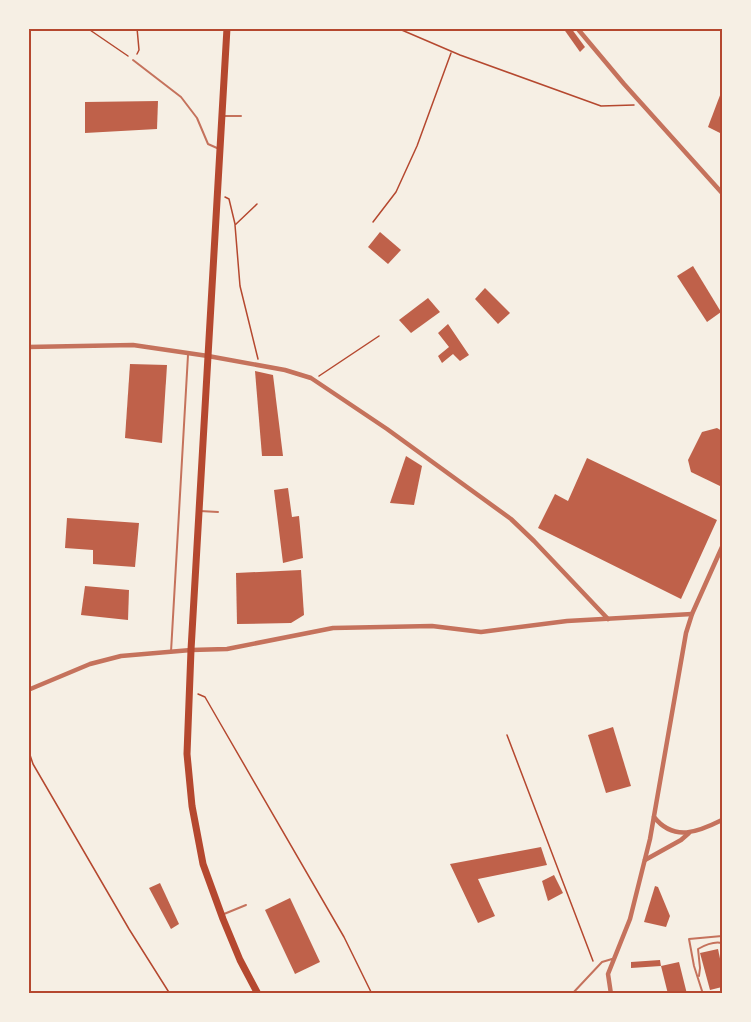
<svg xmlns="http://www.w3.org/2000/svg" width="751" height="1022" font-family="Commissioner,sans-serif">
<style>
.building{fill:#bf614a}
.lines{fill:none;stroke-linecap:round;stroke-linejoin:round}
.path{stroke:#b5482f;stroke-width:1.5}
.service{stroke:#c5725c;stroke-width:2}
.minor{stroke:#c5725c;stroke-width:4.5}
.primary{stroke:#b5482f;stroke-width:7}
.neatline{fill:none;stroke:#b5482f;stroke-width:2}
</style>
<rect width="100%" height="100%" fill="#f6efe4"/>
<g class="building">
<polygon points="563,28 571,28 585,47 580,52"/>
<polygon points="722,90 722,134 708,127"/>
<polygon points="158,101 157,129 85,133 85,102"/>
<polygon points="380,232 401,250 388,264 368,247"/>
<polygon points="693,266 721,312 707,322 677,276"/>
<polygon points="485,288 510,313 498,324 475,299"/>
<polygon points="428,298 440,312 411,333 399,320"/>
<polygon points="448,324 469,355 460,361 453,354 442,363 438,356 449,347 438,333"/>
<polygon points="130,364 167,365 162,443 125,438"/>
<polygon points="255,371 273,375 283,456 262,456"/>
<polygon points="717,428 722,431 722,487 691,472 688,460 702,432"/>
<polygon points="406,456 422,466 414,505 390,503"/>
<polygon points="587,458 717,520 681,599 538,528 555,494 568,501"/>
<polygon points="288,488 292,517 299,516 303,558 283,563 274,490"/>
<polygon points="67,518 139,523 135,567 93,564 93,550 65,548"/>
<polygon points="301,570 304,615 291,623 237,624 236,573"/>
<polygon points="85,586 129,590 128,620 81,615"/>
<polygon points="613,727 631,786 606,793 588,735"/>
<polygon points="541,847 547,865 478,879 495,916 478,923 450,864"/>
<polygon points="554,875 563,893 548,901 542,881"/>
<polygon points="160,883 179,924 171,929 149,888"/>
<polygon points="655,886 658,887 670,916 666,927 644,922"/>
<polygon points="290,898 320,962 295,974 265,910"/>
<polygon points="718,949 722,968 722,987 710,990 700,953"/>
<polygon points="660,960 661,966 631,968 631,962"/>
<polygon points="679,962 687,994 668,994 661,966"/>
</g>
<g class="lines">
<g class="path">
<polyline points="87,28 128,56"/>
<polyline points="137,28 139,50 137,54"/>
<polyline points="397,28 460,55 601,106 634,105"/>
<polyline points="225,197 229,199 235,224"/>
<polyline points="257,204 235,225 240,286 258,359"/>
<polyline points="373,222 396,192 417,146 451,53"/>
<polyline points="319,376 379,336"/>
<polyline points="198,694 205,697 220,723 344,937 372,994"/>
<polyline points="507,735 593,961"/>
<polyline points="28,749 33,764 129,929 170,994"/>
</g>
<g class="service">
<polyline points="133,60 181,97 197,118 208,144 217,148"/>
<polyline points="223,116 241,116"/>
<polyline points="200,511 218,512"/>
<polyline points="171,652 188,355"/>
<polyline points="224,914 246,905"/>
<path d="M699 976 700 968 698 949C705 945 714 941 722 943"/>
<polyline points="572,994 602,962 612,959"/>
<polyline points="703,994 694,966 689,939 722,936"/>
</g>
<g class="minor">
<polyline points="577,28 624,84 722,193"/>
<polyline points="28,347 133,345 208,356 285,370 311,378 387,429 511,519 534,541 608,619"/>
<polyline points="28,690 90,664 121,656 191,650 227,649 333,628 432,626 481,632 567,621 692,614"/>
<path d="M654 817C674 842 698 832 722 820"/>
<polyline points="645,860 681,840 689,833"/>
<polyline points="611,994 608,974 630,919 650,839 686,633 692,614 722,547"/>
</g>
<polyline class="primary" points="227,28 191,650 187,754 192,806 203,864 223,919 240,960 258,994"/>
</g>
<rect width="751" height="1022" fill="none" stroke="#f6efe4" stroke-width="60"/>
<rect x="30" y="30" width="691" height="962" class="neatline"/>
</svg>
